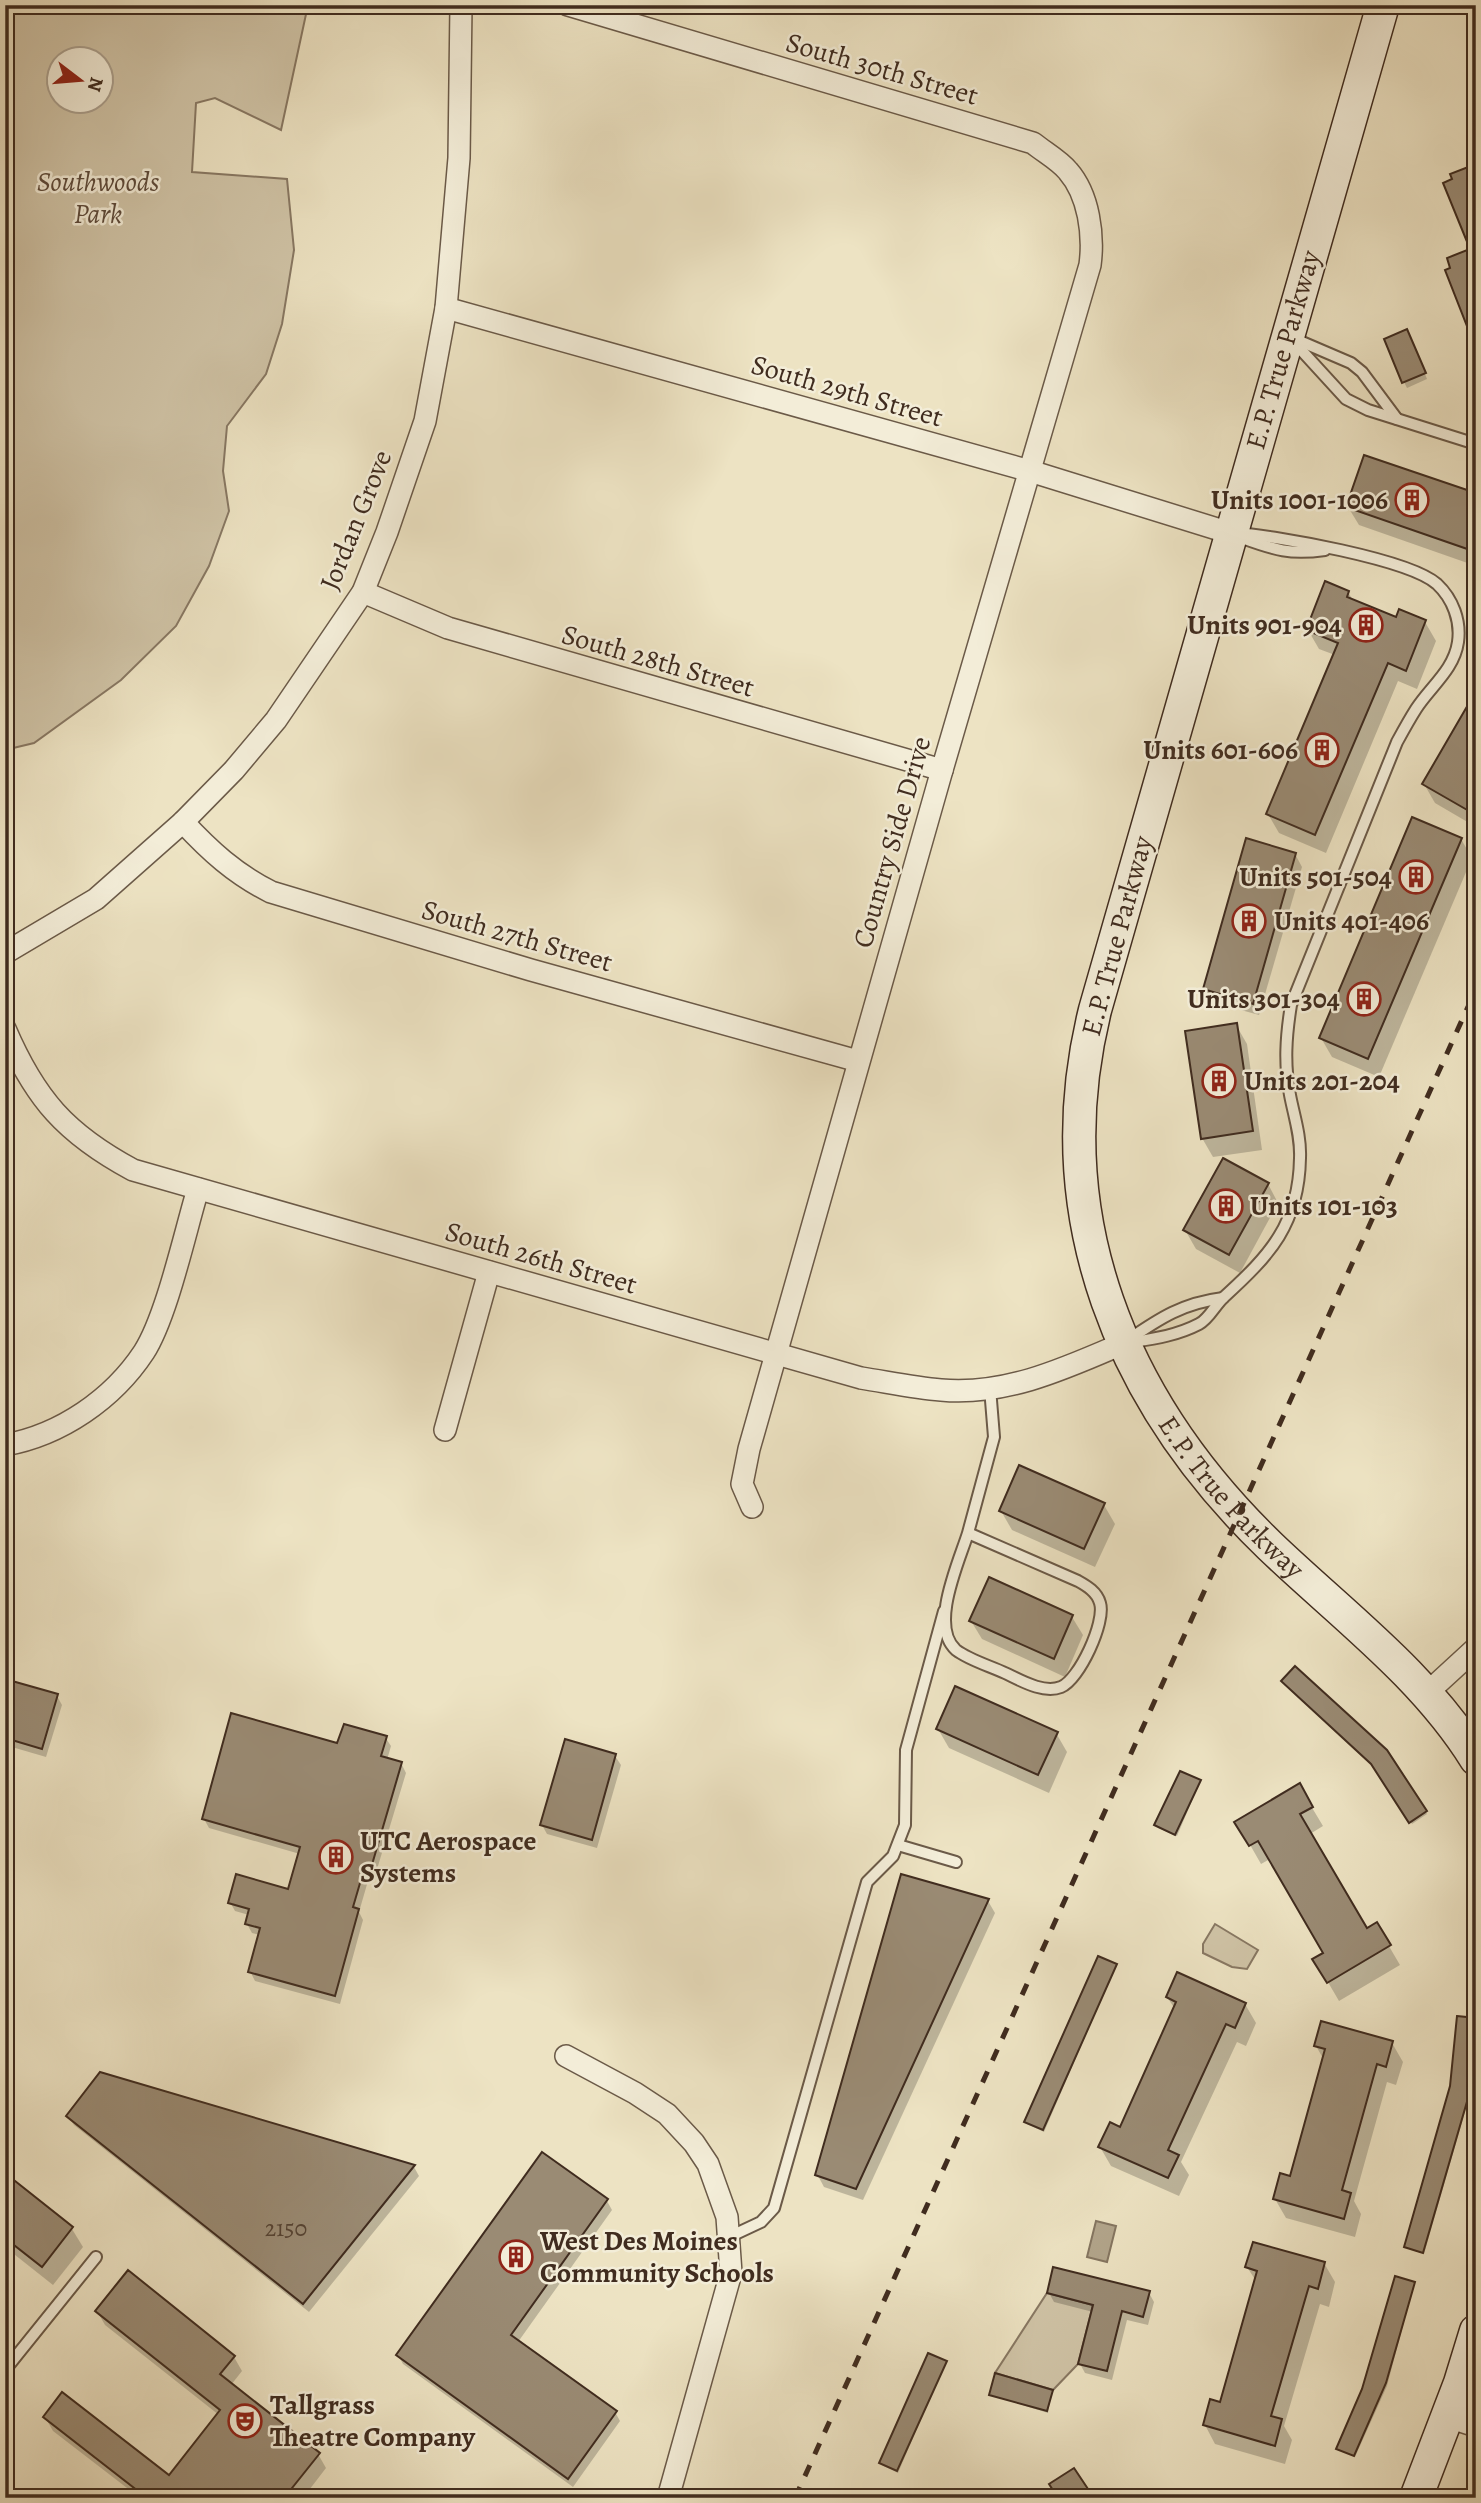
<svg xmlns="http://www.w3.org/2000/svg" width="1481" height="2503" font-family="Alegreya,serif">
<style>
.green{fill:#d0c4a7;stroke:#887863;stroke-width:2;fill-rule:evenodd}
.water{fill:#b2a58b;stroke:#847560;stroke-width:2}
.shadow{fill:#0003}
.building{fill:#9a8b74;stroke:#402c1f;stroke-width:2}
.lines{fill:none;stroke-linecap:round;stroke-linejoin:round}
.lane-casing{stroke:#6b5a48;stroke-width:14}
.street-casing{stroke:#6b5a48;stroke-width:24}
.secondary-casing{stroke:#402c1f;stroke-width:35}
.lane{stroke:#f3edd8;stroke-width:10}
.street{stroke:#f3edd8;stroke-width:21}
.secondary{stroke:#f3edd8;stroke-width:32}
.rail{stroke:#402c1f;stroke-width:5;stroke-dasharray:12 12;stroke-linecap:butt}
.labels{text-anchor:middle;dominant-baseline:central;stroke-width:5;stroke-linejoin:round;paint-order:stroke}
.number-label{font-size:24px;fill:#564434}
.street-label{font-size:28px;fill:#402c1f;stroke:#f3edd8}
.park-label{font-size:28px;font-style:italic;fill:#5d4a3a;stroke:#f3edd8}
.poi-label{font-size:28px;font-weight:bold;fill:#402c1f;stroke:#f3edd8;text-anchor:start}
</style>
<rect width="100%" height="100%" fill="#ede3c3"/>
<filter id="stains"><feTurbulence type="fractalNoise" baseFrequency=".00286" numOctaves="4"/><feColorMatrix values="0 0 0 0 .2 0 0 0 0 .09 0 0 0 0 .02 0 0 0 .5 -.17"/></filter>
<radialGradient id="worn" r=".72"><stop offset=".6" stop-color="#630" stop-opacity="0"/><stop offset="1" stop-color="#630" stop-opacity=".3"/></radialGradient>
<g class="green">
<path d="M5 5H308L281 130 215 98 196 103 192 172 287 179 294 250 282 324 266 374 227 426 223 471 229 511 209 566 176 626 121 680 34 743 5 750ZM60 60H102V102H60Z"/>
<polygon points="1215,1924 1258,1950 1247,1969 1232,1967 1203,1953 1203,1944"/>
<polygon points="1047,2293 1093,2305 1078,2364 1053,2390 995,2373"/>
</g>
<polygon class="water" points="1096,2221 1116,2226 1107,2262 1087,2257"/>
<g class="shadow">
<polygon points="1410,337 1427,379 1407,388 1404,382"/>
<polygon points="1476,495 1476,566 1359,525 1348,507"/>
<polygon points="1348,592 1354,602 1397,619 1425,622 1436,641 1417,689 1398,681 1326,853 1279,833 1268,814 1335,655 1319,649 1308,630"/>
<polygon points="1476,695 1476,827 1435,803 1424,784"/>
<polygon points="1461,839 1472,858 1379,1077 1332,1057 1321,1038"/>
<polygon points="1295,854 1302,867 1259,1015 1212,1002 1204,989"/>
<polygon points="1236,1025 1247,1044 1262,1150 1213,1157 1202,1138"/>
<polygon points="1268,1184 1278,1203 1240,1273 1196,1249 1185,1230"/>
<polygon points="1104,1505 1115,1524 1095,1567 1012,1530 1001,1511"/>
<polygon points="1072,1617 1083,1635 1065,1677 982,1639 971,1621"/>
<polygon points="5,1681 57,1696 62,1705 46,1757 5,1745"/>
<polygon points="938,1729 1056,1733 1067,1752 1049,1793 949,1748"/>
<polygon points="385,1737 391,1746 387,1760 401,1763 406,1773 375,1876 370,1874 359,1912 363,1920 340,2004 255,1981 250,1971 260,1935 252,1933 247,1924 249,1915 235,1911 230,1902 289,1891 300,1854 209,1828 204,1819 339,1746"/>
<polygon points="1386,1751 1427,1814 1412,1824 1374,1766"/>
<polygon points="615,1756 621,1765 597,1848 547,1834 542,1825"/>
<polygon points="1200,1782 1177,1836 1158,1828 1156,1825"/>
<polygon points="1299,1786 1323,1826 1310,1834 1366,1930 1376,1924 1400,1965 1339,2001 1315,1960 1325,1953 1270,1859 1261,1864 1237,1822"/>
<polygon points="988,1901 995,1913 863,2200 824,2187 817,2174"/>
<polygon points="1116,1965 1044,2132 1027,2124 1026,2122"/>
<polygon points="1167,1997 1245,2004 1256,2023 1246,2046 1237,2042 1181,2162 1189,2175 1179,2196 1111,2166 1100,2147 1121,2129 1175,2009"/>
<polygon points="1476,2019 1473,2084 1424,2254 1406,2247"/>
<polygon points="1392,2043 1403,2062 1396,2085 1387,2082 1354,2201 1361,2214 1355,2237 1286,2218 1275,2199 1291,2178 1324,2060 1316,2046"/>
<polygon points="100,2074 414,2167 419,2176 309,2312 74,2125 68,2116"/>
<polygon points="5,2175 72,2229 83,2247 53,2285 5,2247"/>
<polygon points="607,2201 612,2210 518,2342 615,2412 620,2421 573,2487 403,2364 398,2355"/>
<polygon points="1324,2263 1335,2282 1329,2307 1320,2304 1284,2426 1292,2440 1285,2464 1215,2444 1205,2425 1221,2405 1256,2281 1247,2267"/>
<polygon points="1414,2284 1387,2386 1355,2457 1338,2448"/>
<polygon points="1049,2293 1149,2293 1154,2302 1148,2325 1127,2320 1112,2380 1085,2373 1080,2364 1093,2312 1054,2302"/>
<polygon points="97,2311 234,2357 242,2371 231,2385 318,2454 326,2468 303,2498 140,2498 53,2431 45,2417 169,2478 219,2415 105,2325"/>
<polygon points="945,2363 898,2473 882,2465 881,2463"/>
<polygon points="1052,2391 1048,2413 991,2395"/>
</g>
<g class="building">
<polygon points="1476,164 1476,344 1474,344 1445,270 1450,268 1447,258 1470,249 1443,183 1452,179 1450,174"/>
<polygon points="1407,329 1426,373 1402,383 1384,339"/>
<polygon points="1364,455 1476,493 1476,552 1346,507"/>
<polygon points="1325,581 1349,591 1347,597 1396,617 1399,609 1426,620 1406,671 1388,663 1315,835 1266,814 1338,643 1306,630"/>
<polygon points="1476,691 1476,800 1469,811 1422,784"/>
<polygon points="1412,817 1462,838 1368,1059 1319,1038"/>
<polygon points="1246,838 1296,853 1253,1004 1203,989"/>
<polygon points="1237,1023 1253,1131 1201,1139 1185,1031"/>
<polygon points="1223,1158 1269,1183 1229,1255 1183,1230"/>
<polygon points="1019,1465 1105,1503 1084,1549 999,1511"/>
<polygon points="989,1577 1073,1615 1054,1659 969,1621"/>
<polygon points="1295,1666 1387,1750 1427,1811 1409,1823 1371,1764 1281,1681"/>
<polygon points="5,1679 58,1694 42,1749 5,1738"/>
<polygon points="955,1686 1058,1732 1038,1775 936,1729"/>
<polygon points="231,1713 337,1743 344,1724 387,1736 381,1756 402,1762 371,1868 365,1866 353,1907 359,1909 335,1996 248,1972 260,1928 245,1924 249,1909 228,1903 236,1874 288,1889 300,1847 202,1819"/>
<polygon points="565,1739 616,1754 592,1840 540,1825"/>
<polygon points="1180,1771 1201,1780 1175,1835 1154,1825"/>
<polygon points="1300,1783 1313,1807 1300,1814 1367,1928 1377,1922 1391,1945 1327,1983 1312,1959 1323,1953 1258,1841 1249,1846 1234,1822"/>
<polygon points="901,1874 989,1899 856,2189 815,2175"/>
<polygon points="1098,1956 1117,1964 1043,2130 1024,2122"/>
<polygon points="1177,1972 1246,2003 1235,2028 1226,2024 1168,2150 1179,2155 1168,2178 1098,2147 1110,2122 1120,2127 1176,2002 1166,1997"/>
<polygon points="1457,2016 1476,2018 1473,2081 1423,2253 1404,2247 1450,2086"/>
<polygon points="1321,2021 1393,2041 1386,2067 1377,2064 1342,2190 1351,2193 1344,2219 1273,2199 1280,2173 1290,2176 1325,2049 1314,2046"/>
<polygon points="100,2072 415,2165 303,2304 66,2116"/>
<polygon points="542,2152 608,2199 511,2335 617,2411 568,2479 396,2355"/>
<polygon points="5,2173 73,2227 42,2267 5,2238"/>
<polygon points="1253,2242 1325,2262 1318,2289 1309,2286 1271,2416 1282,2419 1275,2446 1203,2425 1210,2399 1220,2402 1257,2271 1245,2267"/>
<polygon points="1053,2267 1150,2291 1143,2317 1122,2311 1107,2371 1078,2364 1093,2305 1047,2293"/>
<polygon points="128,2270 235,2356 220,2374 320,2453 284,2498 147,2498 43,2417 62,2392 169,2475 220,2410 95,2311"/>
<polygon points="1395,2276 1415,2282 1386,2383 1354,2456 1336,2449 1362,2389"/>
<polygon points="928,2353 947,2361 897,2471 879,2463"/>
<polygon points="995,2373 1053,2390 1047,2411 989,2395"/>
<polygon points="1074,2468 1094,2498 1058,2498 1049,2484"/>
</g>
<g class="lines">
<defs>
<g id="lane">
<polyline points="1295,339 1351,363 1362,372 1397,419"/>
<polyline points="1292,340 1346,399 1368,410 1476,444"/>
<path d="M1242 538C1275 550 1290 555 1325 550"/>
<path d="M1128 1340C1160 1318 1183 1303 1223 1298"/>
<path d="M1127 1343C1152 1339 1176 1336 1199 1324 1209 1319 1215 1305 1224 1297 1270 1255 1299 1224 1300 1158 1301 1136 1294 1116 1290 1095 1284 1064 1286 1036 1291 1005L1397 742C1403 731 1409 720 1416 709 1430 687 1454 670 1458 642 1461 621 1453 599 1437 584 1409 559 1276 536 1236 533"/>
<path d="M968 1533C959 1562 929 1626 956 1650 969 1660 990 1666 1005 1673 1020 1680 1043 1694 1061 1687 1079 1680 1106 1622 1100 1603 1097 1592 1087 1586 1078 1581L968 1533 994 1437 990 1388"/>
<polyline points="898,1845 956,1862"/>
<polyline points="729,2237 761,2222 774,2208 867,1882 893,1856 905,1825 906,1750 944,1611"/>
<polyline points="5,2370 96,2257"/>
</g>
<g id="street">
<path d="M568 5 1033 143C1044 152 1059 160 1068 171 1089 195 1094 235 1090 265L942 770 749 1449 742 1484 752 1507"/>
<polyline points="446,308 1030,471 1230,533"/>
<polyline points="363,592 448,628 942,770"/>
<path d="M183 822C210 851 235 874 271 892L531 970 858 1061"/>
<polyline points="5,953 96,899 183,822 234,770 276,720 363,592 387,532 425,421 446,308 459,158 461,5"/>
<path d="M5 1029C35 1099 66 1134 133 1170L861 1378C887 1382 914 1388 941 1390 1006 1396 1066 1368 1124 1343"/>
<polyline points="445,1430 489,1272"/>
<path d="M5 1445C61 1435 113 1399 144 1352 167 1316 185 1232 198 1189"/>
<polyline points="1427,1693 1476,1648"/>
<polyline points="566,2056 635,2093 667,2114 694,2143 708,2164 727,2217 731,2273 668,2498"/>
<polyline points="1448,2417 1476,2426"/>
</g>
<g id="secondary">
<path id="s1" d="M1383 5 1095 1010C1044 1216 1121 1402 1270 1546 1341 1614 1424 1675 1476 1759"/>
<polyline points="1416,2498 1460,2383 1476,2331"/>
</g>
</defs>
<use href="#lane" class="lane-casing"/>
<use href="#street" class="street-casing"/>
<use href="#secondary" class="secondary-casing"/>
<use href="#lane" class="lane"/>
<use href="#street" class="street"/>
<use href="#secondary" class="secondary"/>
<polyline class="rail" points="795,2498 1476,989"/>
</g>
<defs>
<symbol id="building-ring" viewBox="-11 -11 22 22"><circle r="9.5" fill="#f3edd8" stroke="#8f2418" stroke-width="1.5"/><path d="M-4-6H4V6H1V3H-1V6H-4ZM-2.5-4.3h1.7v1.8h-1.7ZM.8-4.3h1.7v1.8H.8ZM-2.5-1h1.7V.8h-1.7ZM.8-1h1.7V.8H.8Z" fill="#8f2418"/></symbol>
<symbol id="theatre-ring" viewBox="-11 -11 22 22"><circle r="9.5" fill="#f3edd8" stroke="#8f2418" stroke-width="1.5"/><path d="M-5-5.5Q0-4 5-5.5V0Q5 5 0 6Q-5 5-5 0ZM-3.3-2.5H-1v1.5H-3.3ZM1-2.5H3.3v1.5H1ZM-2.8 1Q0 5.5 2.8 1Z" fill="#8f2418"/></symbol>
</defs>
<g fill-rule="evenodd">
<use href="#building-ring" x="1393" y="481" width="38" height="38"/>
<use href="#building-ring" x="1347" y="606" width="38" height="38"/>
<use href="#building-ring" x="1303" y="731" width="38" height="38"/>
<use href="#building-ring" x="1397" y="858" width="38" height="38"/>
<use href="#building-ring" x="1230" y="902" width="38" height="38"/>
<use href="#building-ring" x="1345" y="980" width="38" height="38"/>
<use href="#building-ring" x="1200" y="1062" width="38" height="38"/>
<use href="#building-ring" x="1207" y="1187" width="38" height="38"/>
<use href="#building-ring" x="317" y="1838" width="38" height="38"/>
<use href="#building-ring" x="497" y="2238" width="38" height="38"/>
<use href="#theatre-ring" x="226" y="2402" width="38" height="38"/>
</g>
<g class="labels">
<g class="number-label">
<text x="286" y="2228">2150</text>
</g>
<g class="street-label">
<text transform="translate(882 69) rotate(16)">South 30th Street</text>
<text transform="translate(1283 350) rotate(-74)">E.P. True Parkway</text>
<text transform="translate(847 391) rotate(16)">South 29th Street</text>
<text transform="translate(356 520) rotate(-68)">Jordan Grove</text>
<text transform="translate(658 661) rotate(16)">South 28th Street</text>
<text transform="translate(892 842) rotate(-74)">Country Side Drive</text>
<text transform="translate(517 936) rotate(16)">South 27th Street</text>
<text transform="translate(1117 936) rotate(-75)">E.P. True Parkway</text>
<text transform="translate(541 1258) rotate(16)">South 26th Street</text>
<text stroke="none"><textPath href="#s1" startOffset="1575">E.P. True Parkway</textPath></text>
</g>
<g class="park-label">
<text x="98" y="182">Southwoods<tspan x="98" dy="32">Park</tspan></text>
</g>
<g class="poi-label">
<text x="1388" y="500" text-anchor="end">Units 1001-1006</text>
<text x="1342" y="625" text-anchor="end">Units 901-904</text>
<text x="1298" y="750" text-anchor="end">Units 601-606</text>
<text x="1392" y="877" text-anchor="end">Units 501-504</text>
<text x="1274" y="921">Units 401-406</text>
<text x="1340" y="999" text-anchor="end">Units 301-304</text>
<text x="1244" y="1081">Units 201-204</text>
<text x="1250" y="1206">Units 101-103</text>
<text x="360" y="1841">UTC Aerospace<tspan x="360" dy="32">Systems</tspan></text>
<text x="540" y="2241">West Des Moines<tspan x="540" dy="32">Community Schools</tspan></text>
<text x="270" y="2405">Tallgrass<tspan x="270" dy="32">Theatre Company</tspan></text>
</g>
</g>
<rect width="1481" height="2503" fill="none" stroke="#ede3c3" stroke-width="28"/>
<rect x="7" y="7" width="1467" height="2489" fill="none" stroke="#402c1f" stroke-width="3.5"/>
<rect x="14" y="14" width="1453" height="2475" fill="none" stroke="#402c1f" stroke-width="2"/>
<g transform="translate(80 80) rotate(106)"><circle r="33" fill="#f3edd8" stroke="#aba08e" stroke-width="2"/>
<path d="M0-5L12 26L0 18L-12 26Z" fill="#8f2418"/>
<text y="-10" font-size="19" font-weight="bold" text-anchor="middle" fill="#402c1f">N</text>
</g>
<rect width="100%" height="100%" filter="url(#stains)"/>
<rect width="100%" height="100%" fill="url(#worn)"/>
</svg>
